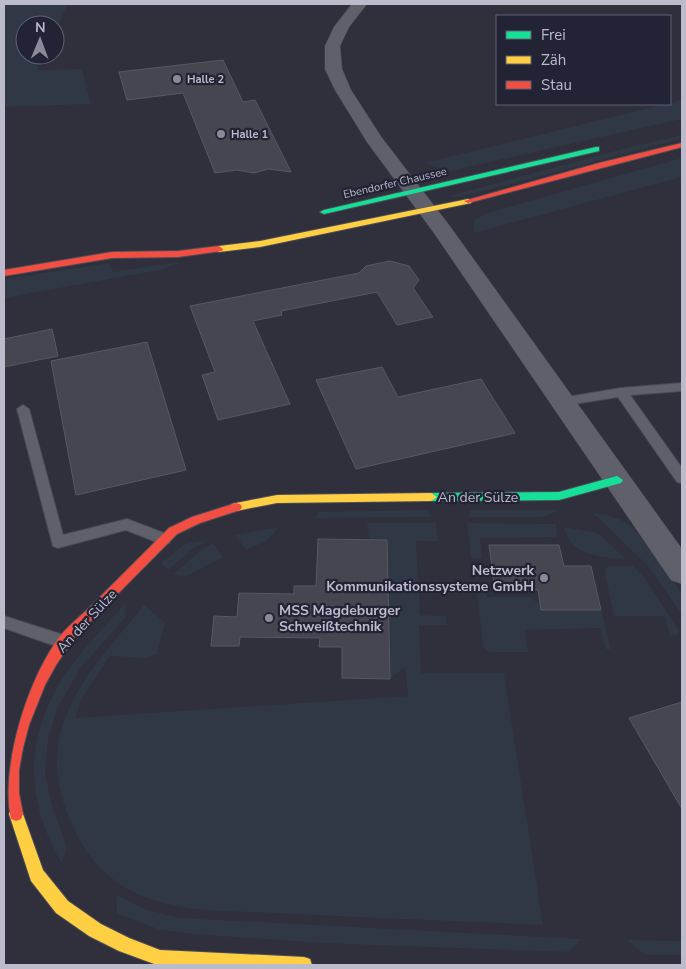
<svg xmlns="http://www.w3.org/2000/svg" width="686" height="969" font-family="'Nunito Sans',sans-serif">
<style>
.green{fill:#2f3844}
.building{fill:#464650;stroke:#585863}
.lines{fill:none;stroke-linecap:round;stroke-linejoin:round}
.lane-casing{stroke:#4a4a53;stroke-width:2}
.street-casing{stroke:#4a4a53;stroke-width:1}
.fast-casing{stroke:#4d4d58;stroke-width:2}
.slow-casing{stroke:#4d4d58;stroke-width:2}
.jam-casing{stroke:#4d4d58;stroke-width:2}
.lane{fill:#60606a;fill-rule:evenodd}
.street{fill:#60606a;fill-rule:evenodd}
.fast{fill:#16e098;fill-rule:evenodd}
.slow{fill:#ffcf43;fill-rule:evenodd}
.jam{fill:#f24e42;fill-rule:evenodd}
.poi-dot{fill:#8b8a99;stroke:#232336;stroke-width:2}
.labels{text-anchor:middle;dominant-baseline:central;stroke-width:4.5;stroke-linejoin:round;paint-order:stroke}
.far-poi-label{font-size:11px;font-weight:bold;fill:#bcbbcb;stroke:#232336;text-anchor:start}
.far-street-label{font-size:11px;fill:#bcbbcb;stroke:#232336}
.street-label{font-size:14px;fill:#bcbbcb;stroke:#232336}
.poi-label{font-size:14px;font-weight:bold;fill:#bcbbcb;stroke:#232336;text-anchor:end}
</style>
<rect width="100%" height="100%" fill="#302f3c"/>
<g class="green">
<polygon points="4,4 68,4 55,32 55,25 25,25 25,55 44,55 37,70 82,69 91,104 4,107"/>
<polygon points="682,100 682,119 450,171 424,163"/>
<path d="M682 135V139C607 157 533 180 458 197L449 196 626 148Z"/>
<polygon points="682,158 682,177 474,233 474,220 490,212"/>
<polygon points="185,261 160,270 4,298 4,279 109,263 113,272"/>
<polygon points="426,510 432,517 314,518 319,512"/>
<polygon points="471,510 560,510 543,517 467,517"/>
<path d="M593 513C604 514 617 517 627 523 640 532 675 580 682 595 684 600 682 609 682 615L649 567Z"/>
<path d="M367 523H436L438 541H416L420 615 446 616 447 625H419L421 673H504L543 925C455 921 366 918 277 913 237 911 191 913 153 900 116 888 90 864 74 829 27 732 86 676 144 605L165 622 157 654 148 658 110 656 82 698 75 718 408 696 405 667 390 679 387 540 369 539Z"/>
<polygon points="467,523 553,524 556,524 557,537 480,538 482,558 471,558"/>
<polygon points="279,527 267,541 246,550 235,535"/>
<path d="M564 527 598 533 626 559C603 558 568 555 564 527Z"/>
<polygon points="203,541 205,542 191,550 168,570 161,563 185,544"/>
<polygon points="213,543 223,557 187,576 173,575 201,550"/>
<polygon points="609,566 633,566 645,578 679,631 678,634 670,636 664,616 614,616 604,570"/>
<polygon points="486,590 487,597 530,597 541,605 542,610 601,610 611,649 606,649 600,628 525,630 528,652 489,652 483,647 477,591"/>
<path d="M126 603 125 618 81 667 57 709 48 740 45 773 52 806 67 847 62 864C26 802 23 742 62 679 80 651 104 627 126 603Z"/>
<polygon points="116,895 144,909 180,918 582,939 568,952 321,943 194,934 160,930 117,913"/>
<polygon points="627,940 682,941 682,955 645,955"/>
</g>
<g class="building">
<polygon points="223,60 243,102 255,100 291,172 268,169 254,173 237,170 215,173 183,93 127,100 119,72"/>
<polygon points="390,261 409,266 419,280 413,288 433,317 397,325 377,292 281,311 282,315 253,321 290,404 218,420 202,375 215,372 190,306 359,273 366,266"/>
<polygon points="52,329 58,356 4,367 4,339"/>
<polygon points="147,342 186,470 76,495 51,361"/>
<polygon points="382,367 398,397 481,379 515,433 356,469 316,380"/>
<polygon points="318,539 387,540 390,679 342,678 342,647 319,647 320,638 240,637 239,646 211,646 214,616 237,617 239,593 294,594 294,586 316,586"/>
<polygon points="489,545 559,545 564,566 591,566 601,610 541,610 538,590 495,590"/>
<polygon points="682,702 682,809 629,718"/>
</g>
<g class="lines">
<defs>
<g id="lane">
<polygon points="682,383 682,391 630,395 682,468 682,483 677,482 618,397 561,406 555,402 561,398 621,388"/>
<polygon points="23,405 29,409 63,535 127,519 169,535 171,539 169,543 164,545 126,530 58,548 53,546 17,409"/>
<polygon points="4,616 70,637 72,642 70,647 64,649 4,628"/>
</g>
<polygon id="street" points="352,4 367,4 349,27 340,46 342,69 351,90 382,138 449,225 682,549 682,584 671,580 434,233 367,142 335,90 325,69 325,46 334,27"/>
<g id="fast">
<polygon points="596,147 599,147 599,151 324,214 320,212 324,210"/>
<polygon points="617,476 623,480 621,483 559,500 431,501 425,497 431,493 559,492"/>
</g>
<g id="slow">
<polygon points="468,199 472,201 471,203 260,247 219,252 215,249 219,246 260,241"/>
<polygon points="431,493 437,497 431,501 277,503 236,511 232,510 230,507 232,504 236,503 277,495"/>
<polygon points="16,807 21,809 23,814 43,870 68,901 101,924 129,938 160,950 304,957 310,959 312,965 157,965 119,951 89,936 56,913 31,881 9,814 11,809"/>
</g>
<g id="jam">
<polygon points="682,143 682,147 468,203 464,201 599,163"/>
<polygon points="219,246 223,249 222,251 178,257 112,258 4,276 4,270 112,252 178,251"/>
<path d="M236 503 240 504 242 507 240 510 200 523 177 534 75 637 56 665 45 685 29 725 23 748 19 770V793L23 814 21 819 16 821 11 819C0 767 28 677 61 635 70 624 81 616 91 606 117 580 143 554 169 528L192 517Z"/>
</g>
</defs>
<use href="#lane" class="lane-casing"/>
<use href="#street" class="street-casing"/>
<use href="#fast" class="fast-casing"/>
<use href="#slow" class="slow-casing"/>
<use href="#jam" class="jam-casing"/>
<use href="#lane" class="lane"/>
<use href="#street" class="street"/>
<use href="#fast" class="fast"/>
<use href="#slow" class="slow"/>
<use href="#jam" class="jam"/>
</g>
<g class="poi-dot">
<circle cx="177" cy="79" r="5"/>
<circle cx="221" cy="134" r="5"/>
<circle cx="544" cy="578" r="5"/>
<circle cx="269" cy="618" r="5"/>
</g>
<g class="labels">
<g class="far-poi-label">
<text x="187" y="79">Halle 2</text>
<text x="231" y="134">Halle 1</text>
</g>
<g class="far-street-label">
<text transform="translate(395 183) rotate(-13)">Ebendorfer Chaussee</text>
</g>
<g class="street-label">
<text x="478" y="497">An der Sülze</text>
<text transform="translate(87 621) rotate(-47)">An der Sülze</text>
</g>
<g class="poi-label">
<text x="534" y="570">Netzwerk<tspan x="534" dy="16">Kommunikationssysteme GmbH</tspan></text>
<text x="279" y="610" text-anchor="start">MSS Magdeburger<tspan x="279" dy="16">Schweißtechnik</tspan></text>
</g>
</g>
<rect width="686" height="969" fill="none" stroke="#bcbbcb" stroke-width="10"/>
<rect x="496" y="15" width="175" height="90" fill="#232336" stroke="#606072"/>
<rect x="506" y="31" width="25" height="8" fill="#16e098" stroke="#606072"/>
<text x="541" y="40" font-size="15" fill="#bcbbcb">Frei</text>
<rect x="506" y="56" width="25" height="8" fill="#ffcf43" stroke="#606072"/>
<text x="541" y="65" font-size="15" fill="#bcbbcb">Zäh</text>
<rect x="506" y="81" width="25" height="8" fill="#f24e42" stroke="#606072"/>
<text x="541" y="90" font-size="15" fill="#bcbbcb">Stau</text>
<g transform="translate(40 40) rotate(1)"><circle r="24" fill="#232336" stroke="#606072"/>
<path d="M0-4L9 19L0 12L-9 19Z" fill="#8b8a99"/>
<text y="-8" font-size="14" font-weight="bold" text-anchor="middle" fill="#bcbbcb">N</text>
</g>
</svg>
